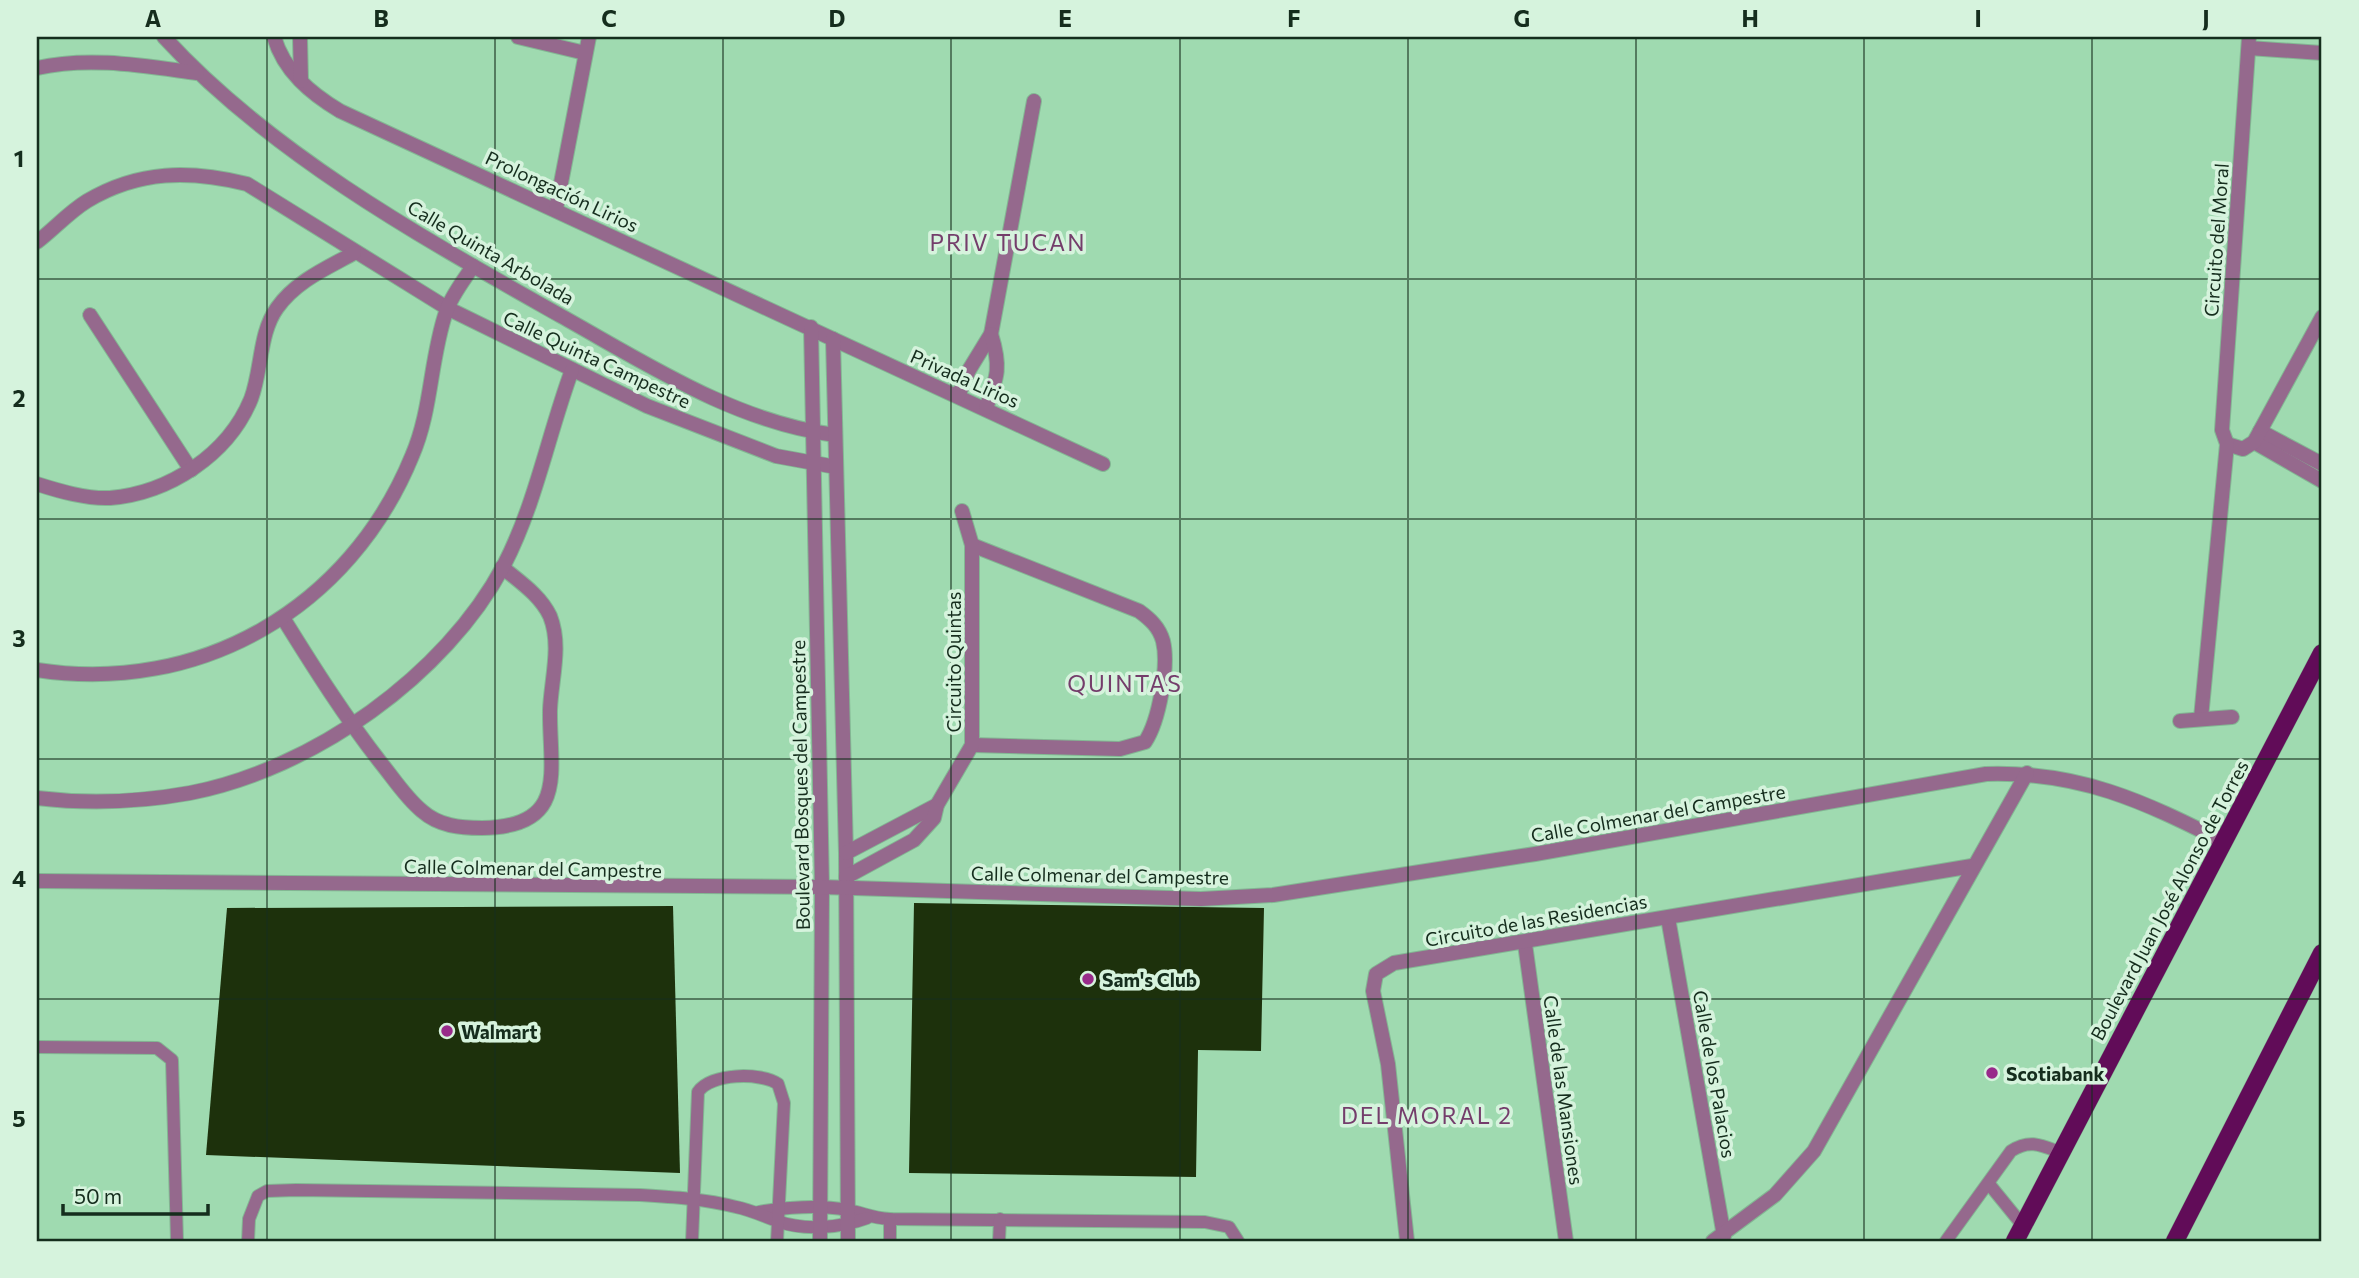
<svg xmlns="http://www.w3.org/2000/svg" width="2359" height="1278" font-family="Commissioner,sans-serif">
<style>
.building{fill:#1d310c}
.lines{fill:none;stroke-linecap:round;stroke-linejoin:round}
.service-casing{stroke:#83b793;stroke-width:14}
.minor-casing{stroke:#83b793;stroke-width:16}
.primary-casing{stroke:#83b793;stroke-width:19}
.service{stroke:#95698d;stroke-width:12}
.minor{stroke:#95698d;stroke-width:14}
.primary{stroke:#610c58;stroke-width:18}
.grid{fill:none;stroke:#152d1d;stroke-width:2;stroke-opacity:0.55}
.poi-dot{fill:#982a8a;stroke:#d6f3dd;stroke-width:2.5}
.labels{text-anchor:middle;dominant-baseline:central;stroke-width:7;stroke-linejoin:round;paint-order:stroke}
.street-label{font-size:19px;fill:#152d1d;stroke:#d6f3dd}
.poi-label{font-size:19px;font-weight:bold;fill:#152d1d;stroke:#d6f3dd;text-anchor:start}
.quarter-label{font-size:23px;letter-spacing:2px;fill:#743d6b;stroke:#d6f3dd}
.neatline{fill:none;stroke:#152d1d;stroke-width:2.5}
.grid-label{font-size:23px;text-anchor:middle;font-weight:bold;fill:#152d1d}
</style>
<rect width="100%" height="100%" fill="#9fdab0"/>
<g class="building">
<polygon points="914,903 1264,908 1261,1051 1198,1050 1196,1177 909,1173"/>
<polygon points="673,906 680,1173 206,1155 227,908"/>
</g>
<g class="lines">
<defs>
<g id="service">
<polyline points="37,1047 157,1048 172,1060 177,1241"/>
<polyline points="1989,1184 2024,1227"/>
<path d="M759 1212C785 1207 820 1205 847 1210 864 1213 871 1218 890 1219L1205 1222 1229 1227 1238 1241"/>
<polyline points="890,1219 890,1241"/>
<path d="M248 1241 249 1219 258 1196 267 1191 296 1190 640 1195C673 1197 705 1199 736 1207 751 1210 763 1216 777 1221 804 1231 840 1228 867 1218"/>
<path d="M692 1241 698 1092C710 1073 761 1072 778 1084L784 1103 777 1241"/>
<polyline points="999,1241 1000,1219"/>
<path d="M1946 1241 2011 1151C2029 1139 2041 1145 2059 1152"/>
</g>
<g id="minor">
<path d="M164 37C271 154 423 238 561 316 647 364 735 422 835 435"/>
<path d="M274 37C284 71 310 93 340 111L1103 464"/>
<polyline points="300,37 301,81"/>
<polyline points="518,37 585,53"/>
<polyline points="2249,48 2322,53"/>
<path d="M37 68C90 56 144 66 197 73"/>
<polyline points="556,209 589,37"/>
<path d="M37 242C54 229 69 212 87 201 139 170 190 170 247 184L447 308 647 406 776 456 836 467"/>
<polyline points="90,315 191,470"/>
<polyline points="811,327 822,887 820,1241"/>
<polyline points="833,339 846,853 848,1241"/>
<polyline points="958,396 969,370 991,334 1034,101"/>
<path d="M986 408C998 376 1001 366 991 334"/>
<polyline points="2260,431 2322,464"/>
<polyline points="2254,442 2322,481"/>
<polyline points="2227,444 2243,449 2254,442 2322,317"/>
<path d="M37 484C59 491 86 499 110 498 169 493 228 455 251 399 262 370 259 333 277 308 296 281 327 268 354 253"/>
<path d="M283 618C314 668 345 717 381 763 394 779 406 798 422 811 439 826 460 828 482 828 570 827 549 770 550 710 551 680 562 646 550 616 540 595 520 582 502 567"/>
<path d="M37 670C200 695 350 608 412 456 432 410 430 359 446 312 451 296 464 280 473 266"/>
<polyline points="2201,718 2227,444 2222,430 2249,37"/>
<polyline points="2180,721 2232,717"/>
<path d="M972 745 1120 749 1145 742C1159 721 1169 666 1163 641 1159 627 1150 619 1139 611L972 545"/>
<path d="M37 798C87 804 140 802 190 793 313 769 445 676 504 565 536 503 548 435 572 370"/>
<polyline points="846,853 937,805"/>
<polyline points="846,877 914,840 934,818 937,805 972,745 972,545 962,511"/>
<path d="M37 881 822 887 1201 899 1273 895 1535 854 1986 774C2079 771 2143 801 2224 842"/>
<polyline points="1668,918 1724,1236"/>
<polyline points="1525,944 1566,1241"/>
<polyline points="1407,1241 1388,1064 1373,991 1376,974 1394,963 1972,866"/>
<polyline points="1713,1241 1775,1195 1814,1151 2027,773"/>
</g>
<g id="primary">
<polyline points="2015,1241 2322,653"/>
<polyline points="2175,1241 2322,953"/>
</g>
</defs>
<use href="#service" class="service-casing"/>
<use href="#minor" class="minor-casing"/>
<use href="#primary" class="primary-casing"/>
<use href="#service" class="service"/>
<use href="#minor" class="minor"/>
<use href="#primary" class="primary"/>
</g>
<path class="grid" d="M267 37V1241M495 37V1241M723 37V1241M951 37V1241M1180 37V1241M1408 37V1241M1636 37V1241M1864 37V1241M2092 37V1241M37 279H2322M37 519H2322M37 759H2322M37 999H2322"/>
<g class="poi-dot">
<circle cx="1088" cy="979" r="7"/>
<circle cx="447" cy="1031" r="7"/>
<circle cx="1992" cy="1073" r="7"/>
</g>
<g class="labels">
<g class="street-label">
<text transform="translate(562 191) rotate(25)">Prolongación Lirios</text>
<text transform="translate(2216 240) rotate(-86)">Circuito del Moral</text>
<text transform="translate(491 252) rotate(30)">Calle Quinta Arbolada</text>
<text transform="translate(597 359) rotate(25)">Calle Quinta Campestre</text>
<text transform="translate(965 378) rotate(24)">Privada Lirios</text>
<text transform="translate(953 662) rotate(-90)">Circuito Quintas</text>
<text transform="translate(800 785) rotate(-91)">Boulevard Bosques del Campestre</text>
<text transform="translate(1658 813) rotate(-10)">Calle Colmenar del Campestre</text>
<text transform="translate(533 868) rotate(1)">Calle Colmenar del Campestre</text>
<text transform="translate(1100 875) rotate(1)">Calle Colmenar del Campestre</text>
<text transform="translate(2169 900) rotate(-62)">Boulevard Juan José Alonso de Torres</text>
<text transform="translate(1536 920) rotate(-10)">Circuito de las Residencias</text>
<text transform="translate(1715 1074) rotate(80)">Calle de los Palacios</text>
<text transform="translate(1564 1090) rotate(82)">Calle de las Mansiones</text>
</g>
<g class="poi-label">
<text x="1102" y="979">Sam's Club</text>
<text x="461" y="1031">Walmart</text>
<text x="2006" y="1073">Scotiabank</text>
</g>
<g class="quarter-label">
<text x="1008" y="242">PRIV TUCAN</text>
<text x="1125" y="683">QUINTAS</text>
<text x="1427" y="1115">DEL MORAL 2</text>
</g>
</g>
<rect width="2359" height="1278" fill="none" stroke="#d6f3dd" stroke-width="77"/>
<path d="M63 1204v10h145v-10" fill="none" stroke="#152d1d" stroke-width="3.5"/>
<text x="74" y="1204" font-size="21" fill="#152d1d" stroke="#d6f3dd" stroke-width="5" paint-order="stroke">50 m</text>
<rect x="38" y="38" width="2282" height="1202" class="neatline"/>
<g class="grid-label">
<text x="153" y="27">A</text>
<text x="381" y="27">B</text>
<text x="609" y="27">C</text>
<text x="837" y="27">D</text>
<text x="1065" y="27">E</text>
<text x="1294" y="27">F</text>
<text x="1522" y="27">G</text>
<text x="1750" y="27">H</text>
<text x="1978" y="27">I</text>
<text x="2206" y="27">J</text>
<text x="19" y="167">1</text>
<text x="19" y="407">2</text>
<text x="19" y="647">3</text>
<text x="19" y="887">4</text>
<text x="19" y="1127">5</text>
</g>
</svg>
